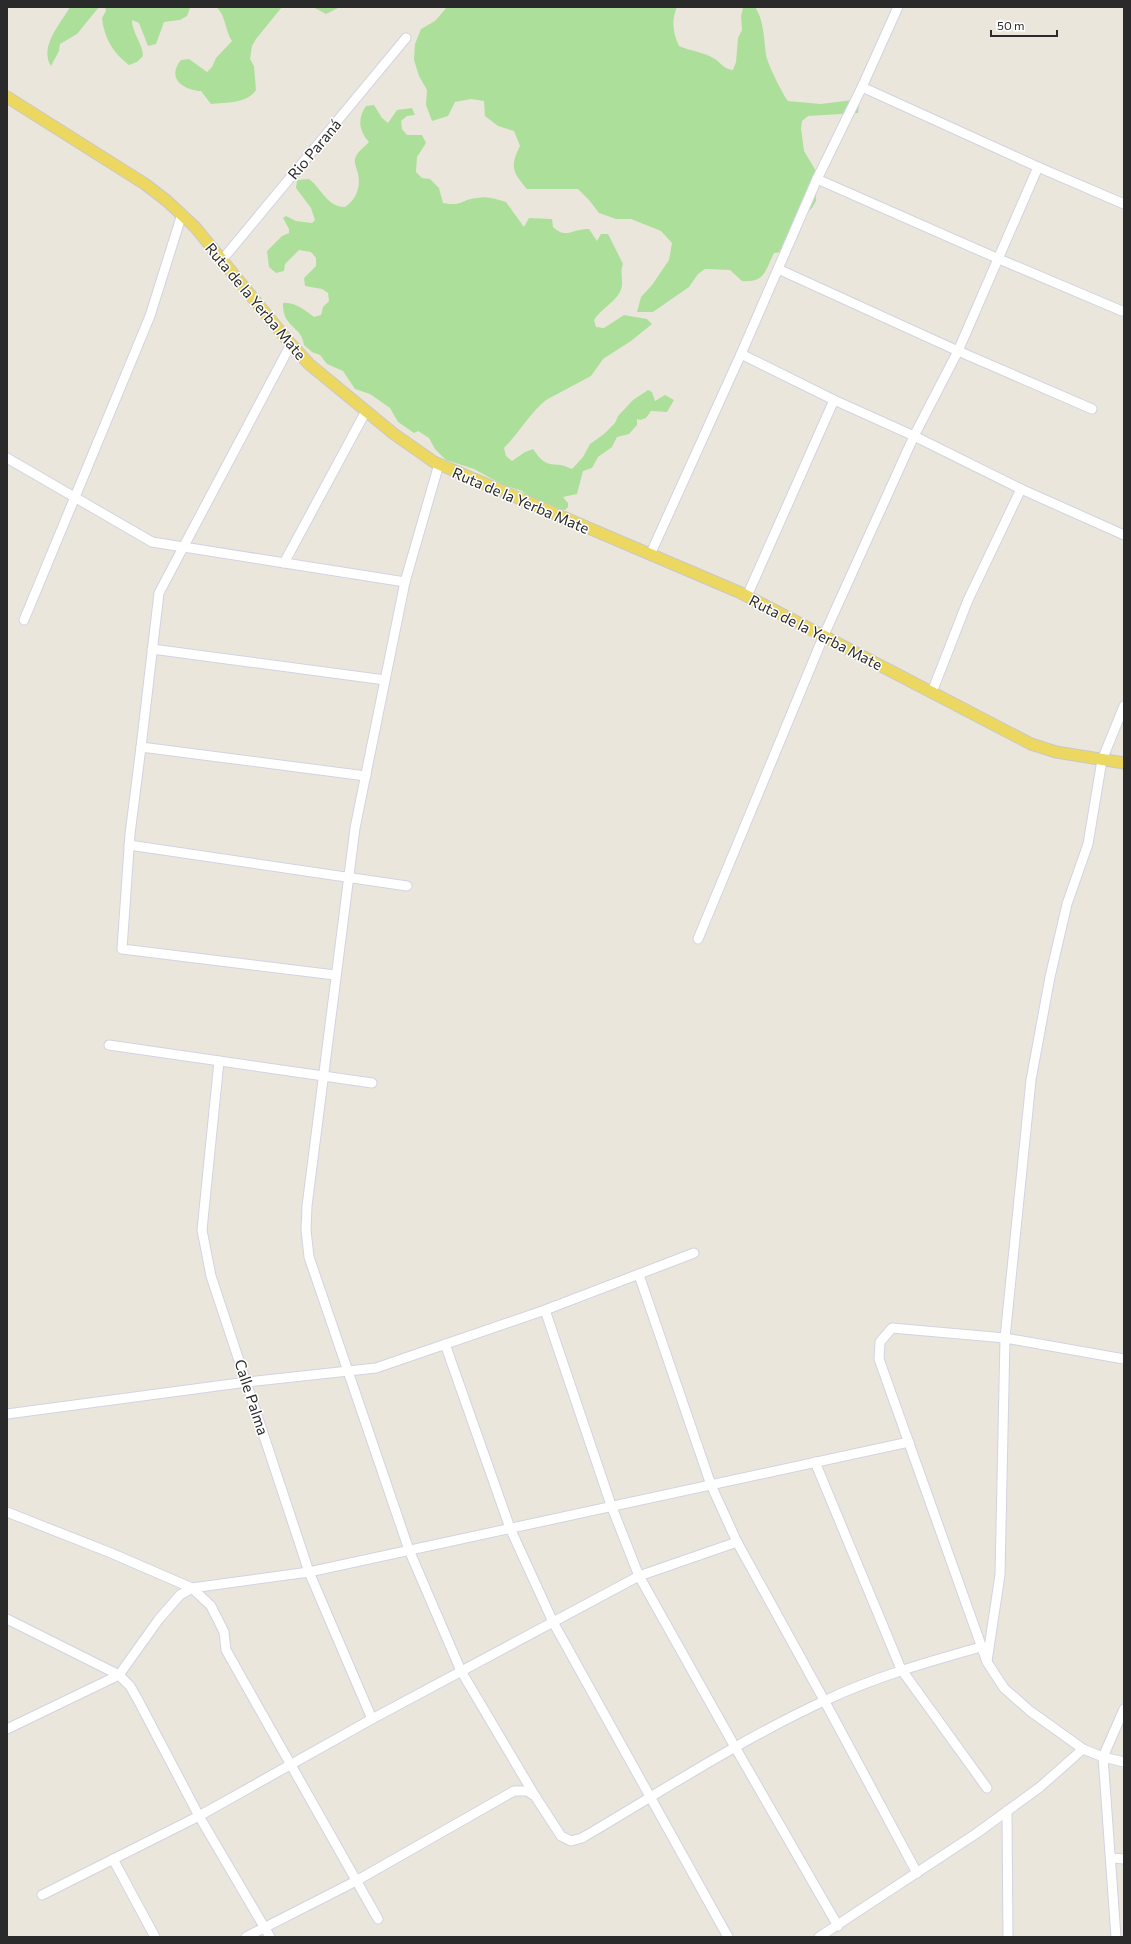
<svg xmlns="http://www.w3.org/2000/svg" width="1131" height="1944" font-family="Commissioner,sans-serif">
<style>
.green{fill:#ace09a}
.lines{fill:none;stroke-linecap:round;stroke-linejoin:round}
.minor-casing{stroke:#d2d3e2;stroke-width:11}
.major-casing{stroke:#c8c8c8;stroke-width:13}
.minor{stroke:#fff;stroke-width:9}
.major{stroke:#ecd861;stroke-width:11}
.labels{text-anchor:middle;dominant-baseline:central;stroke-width:3;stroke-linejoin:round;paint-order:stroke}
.street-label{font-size:15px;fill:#2a2a2a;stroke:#fff}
</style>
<rect width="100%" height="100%" fill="#ebe6dc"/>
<g class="green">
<path d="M70 7H99L77 34 60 44 59 51 51 66C39 47 60 24 70 7Z"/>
<path d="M105 7H189L190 8 187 16 180 20 164 22 156 44 148 46 139 23 132 20C132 33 143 44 143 56L137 62 129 65C113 53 104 38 102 18L106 11Z"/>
<path d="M216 7H282L256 39 252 46 250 59 254 66 256 90C247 104 227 102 211 104L201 91C183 90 166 78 181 60L189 59 207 72 212 67 216 58 232 41C225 31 226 15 216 7Z"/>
<polygon points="313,7 340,7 326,14"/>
<path d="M447 7H677C671 21 673 33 679 46 690 51 705 52 715 59 722 64 724 69 733 70L736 62 738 38 742 30 741 16 743 8 755 7C764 20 764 40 766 55 768 65 782 93 788 101L821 104 852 100 859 105 858 113 808 116 802 121 801 128 804 151 816 171V201L812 208 800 218 782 252 774 253C765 271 765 283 742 281L730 270 705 269 698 274 689 287 653 312H637L641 297 652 285 669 260 672 243 661 231 631 219H616L599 213 589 200 578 189H527C512 172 510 166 520 146L514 131 498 126 485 116 484 101 471 99 455 102 448 116 432 121 426 105 427 90 419 76 414 60 415 44 421 29 435 21Z"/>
<path d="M374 105 382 118 388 123 397 110 412 108 415 115 407 116 401 121 402 129 407 135H422L426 143 417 157 416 172 422 178 430 179 439 188 443 203C462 207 462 199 477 198 487 196 496 199 506 202L524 227 529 218 552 219 553 227C567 240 573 228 589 229L597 241 601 234H608L623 264C619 273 625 282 620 292 614 303 601 309 594 320L596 327 604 328 624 315 647 319 652 324 631 341 603 359 591 376 546 400C532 411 518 434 504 448L506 456 512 461 525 452 533 449C549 473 553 459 572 469L583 457 590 444 604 434 615 423 618 416 633 400 648 390 652 392 655 401 665 395 674 400 667 412 651 411 646 418 640 420 637 419V425L629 434 617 437 612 447 598 457 592 468 583 471 577 494 563 497 568 503V507L565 510 546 506 540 501 532 500 522 491 503 485 474 469 446 460 435 449 429 438 418 431 414 433 398 422 390 408 370 394 355 389 343 371 327 364 320 355 312 352 304 345C302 326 282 328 283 303 294 301 306 311 314 317L321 315 323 307 329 301 328 293 322 289 305 286 304 278 316 266V258L311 252 299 250 285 264 284 271 276 273 269 267 267 251 282 236 289 233V229L283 218 286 216 296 221 312 223 315 220 311 208 296 188 297 180 309 179C322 189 327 207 345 207 356 200 361 187 358 174 357 169 354 164 355 159 357 151 365 147 369 142 359 131 357 119 366 106Z"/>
</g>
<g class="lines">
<defs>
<g id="minor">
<polyline points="862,87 1038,167 1124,204"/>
<polyline points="817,179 999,259 1122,311"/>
<polyline points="222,260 406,38"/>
<polyline points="778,269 958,351 1092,409"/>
<polyline points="741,354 834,400 914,436 1021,489 1124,535"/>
<polyline points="7,458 152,542 405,582"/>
<polyline points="439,464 405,582 355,828 307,1206 306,1230 309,1257 409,1550 461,1671 535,1796"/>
<polyline points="650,555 741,354 817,179 862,87 898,7"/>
<polyline points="284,563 366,411"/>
<polyline points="747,596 834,400"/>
<polyline points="24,620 150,316 182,214"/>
<polyline points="152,649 385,680"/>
<polyline points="932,692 968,600 1021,489"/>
<polyline points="1124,706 1102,760 1088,844 1067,904 1050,977 1031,1080 1005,1338 892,1328 880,1342 879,1359 987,1662 1004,1688 1030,1711 1083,1749 1103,1757 1124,1762"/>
<polyline points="141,747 159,593 291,344"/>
<polyline points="129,845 407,886"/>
<polyline points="698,939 824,635 914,436 958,351 1038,167"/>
<polyline points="335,975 122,949 130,834 141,747 366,776"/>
<polyline points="109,1045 372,1083"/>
<polyline points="219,1061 202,1230 211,1276 309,1572 372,1719"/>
<polyline points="639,1275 711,1485 737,1542"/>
<polyline points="545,1310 611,1505 639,1576 737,1542 824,1700 917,1873"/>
<polyline points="445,1344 510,1528 553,1622 728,1937"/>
<polyline points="7,1414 247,1382 376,1368 545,1310 694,1253"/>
<polyline points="815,1462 901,1669 987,1788"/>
<polyline points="7,1512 111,1553 192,1588 211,1606 224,1632 226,1650 378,1919"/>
<polyline points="7,1619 119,1675 130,1686 138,1700 199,1816 372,1719 639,1576 735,1747 838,1926"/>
<polyline points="987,1661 1000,1575 1005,1338 1124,1359"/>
<polyline points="7,1729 119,1675 159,1619 180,1595 192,1588 309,1572 909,1442"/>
<polyline points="1007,1811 1008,1937"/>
<polyline points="1112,1858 1124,1859"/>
<polyline points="113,1859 155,1937"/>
<polyline points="42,1895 199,1816 270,1937"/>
<path d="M246 1937 356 1881 514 1791H527L535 1796 561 1836 571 1841 582 1838C662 1791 740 1740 824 1701 875 1677 927 1662 981 1647"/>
<polyline points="819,1937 977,1833 1040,1787 1083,1749"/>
<polyline points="1116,1937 1103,1757 1124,1709"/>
</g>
<polyline id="major" points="7,97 145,184 167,201 195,227 288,341 309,364 394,434 434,462 741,593 1031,744 1056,752 1124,763"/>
</defs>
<use href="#minor" class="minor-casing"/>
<use href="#major" class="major-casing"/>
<use href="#minor" class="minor"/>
<use href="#major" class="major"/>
</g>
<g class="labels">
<g class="street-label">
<text transform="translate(314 149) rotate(-50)">Rio Paraná</text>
<text transform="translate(256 301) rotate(50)">Ruta de la Yerba Mate</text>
<text transform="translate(521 500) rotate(23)">Ruta de la Yerba Mate</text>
<text transform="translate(816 632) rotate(27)">Ruta de la Yerba Mate</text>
<text transform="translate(252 1397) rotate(72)">Calle Palma</text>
</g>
</g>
<rect width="1131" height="1944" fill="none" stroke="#2a2a2a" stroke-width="16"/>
<path d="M991 30v6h66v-6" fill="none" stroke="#2a2a2a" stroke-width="2"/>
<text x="997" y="30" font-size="12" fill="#2a2a2a" stroke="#ffffff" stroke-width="3" paint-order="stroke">50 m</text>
</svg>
